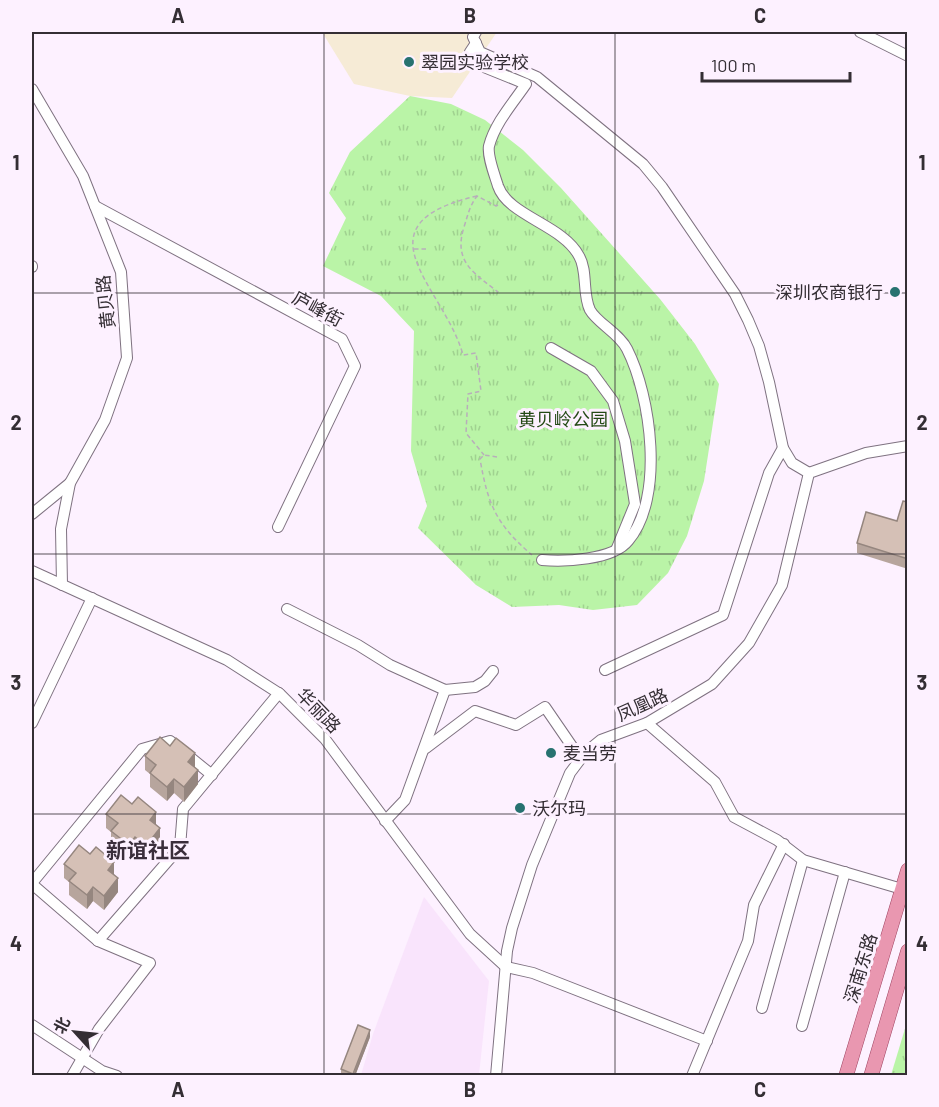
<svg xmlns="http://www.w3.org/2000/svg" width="939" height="1107" font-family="Barlow,'Noto Sans SC',sans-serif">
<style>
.built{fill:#f9e4fc}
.education{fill:#f6ebd6}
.park{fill:url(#park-tufts)}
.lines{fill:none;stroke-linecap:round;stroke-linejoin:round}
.minor-casing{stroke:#7f7281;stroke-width:12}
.major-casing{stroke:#a04563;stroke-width:15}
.path{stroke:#b8aeba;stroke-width:1.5;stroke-dasharray:4.5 3;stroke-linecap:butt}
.minor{stroke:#fff;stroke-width:10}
.major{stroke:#e997b0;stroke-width:14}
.wall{fill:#b7a59d}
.shaded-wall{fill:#95867f}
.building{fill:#d5c0b6;stroke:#95867f;stroke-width:1.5}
.grid{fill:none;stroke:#342e34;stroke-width:1.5;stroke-opacity:0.55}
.poi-dot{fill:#277270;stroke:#fdf1ff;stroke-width:2}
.labels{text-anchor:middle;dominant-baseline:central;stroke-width:6;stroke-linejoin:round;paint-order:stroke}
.poi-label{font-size:18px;fill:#342e34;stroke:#fdf1ff;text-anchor:start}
.street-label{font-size:18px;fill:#342e34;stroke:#fdf1ff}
.park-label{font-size:18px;fill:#244a16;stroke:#fdf1ff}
.quarter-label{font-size:21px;font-weight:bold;fill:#3a2e3b;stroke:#fdf1ff}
.neatline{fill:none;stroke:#342e34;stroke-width:2}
.grid-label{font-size:20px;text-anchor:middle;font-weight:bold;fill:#342e34}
</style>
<defs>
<pattern id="park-tufts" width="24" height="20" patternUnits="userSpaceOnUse" patternTransform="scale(1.5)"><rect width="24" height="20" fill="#baf4a7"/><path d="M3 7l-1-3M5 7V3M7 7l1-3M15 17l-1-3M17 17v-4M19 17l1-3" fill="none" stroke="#a0d290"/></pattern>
</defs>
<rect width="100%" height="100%" fill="#fdf1ff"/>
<polygon class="built" points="424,897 489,981 479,1075 361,1075 373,1034"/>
<polygon class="education" points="322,32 497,32 452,98 410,96 354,84"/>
<g class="park">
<polygon points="410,96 451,104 485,120 523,150 561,188 660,299 695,344 719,384 704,481 687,536 668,573 637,605 593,610 559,605 512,607 476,585 418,528 427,506 411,451 414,331 381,296 323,266 346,218 329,193 350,152"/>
<polygon points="907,1022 907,1075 891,1075"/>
</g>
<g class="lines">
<defs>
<g id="minor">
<polyline points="476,32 473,37 480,52 537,77 643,164 662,187 735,294 748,320 759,346 769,382 783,448 792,463 809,473"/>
<polyline points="860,32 908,56"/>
<path d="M476 43 470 52 474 63 526 84C513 103 495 123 489 146 487 156 495 176 498 186 508 216 563 225 579 256 588 271 582 294 590 310 597 323 619 333 627 349 651 396 665 498 628 541 613 560 564 562 542 560"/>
<polyline points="32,89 83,176 121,272 127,358 105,420 70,483 61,529 62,585"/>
<polyline points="95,206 342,339 355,366 278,527"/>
<polyline points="32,266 32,267"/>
<polyline points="551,348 591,371 613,401 625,441 635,504 617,548"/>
<polyline points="32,514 70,483"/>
<polyline points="32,571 227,660 280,694 325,739 470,934 506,967 533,973 707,1041"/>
<polyline points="287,609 358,645 390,665 445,690 475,687 485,681 493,671"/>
<polyline points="605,670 723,615 769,473 783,448"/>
<polyline points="32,723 92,598"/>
<polyline points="647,723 715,782 734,817 777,840 803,860 902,889"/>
<polyline points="426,748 475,711 516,725 545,707 580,758"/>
<polyline points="385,821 405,800 445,690"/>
<polyline points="32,883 142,749 170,741 212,775"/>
<polyline points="32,884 98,941 180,847 183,809 279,693"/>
<polyline points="762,1008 803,860"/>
<polyline points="32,1025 102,1071 117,1076"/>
<polyline points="802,1026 845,872"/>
<polyline points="72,1076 99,1029 150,963 98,941"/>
<polyline points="496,1076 507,951 512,928 532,865 570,773 585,753 601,740 647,723 712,684 749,643 782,585 809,473 866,453 908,446"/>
<polyline points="692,1076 748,941 754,905 784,844"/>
</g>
<g id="major">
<polyline points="846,1076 908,870"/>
<polyline points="871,1076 908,951"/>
</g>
</defs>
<use href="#minor" class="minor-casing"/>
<use href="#major" class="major-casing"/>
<g class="path">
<path d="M477 196C352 225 445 288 463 355L476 353 481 391 468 394 466 433 484 455"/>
<path d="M498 205 496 206 477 196C469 207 468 215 464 227 453 262 474 273 498 292"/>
<polyline points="414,249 427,249"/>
<path d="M497 457 484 455 480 459C488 505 496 524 532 555"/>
</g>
<use href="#minor" class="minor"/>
<use href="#major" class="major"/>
</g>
<g class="wall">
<polygon points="908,502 908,569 857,553 857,543 897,521"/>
<polygon points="145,756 195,767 198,784 184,802 174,793 167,801 150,787 150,774 145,770"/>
<polygon points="106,814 156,826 160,843 146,860 135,852 129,859 111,845 111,832 106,828"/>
<polygon points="64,864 114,875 118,892 104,910 93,901 87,909 69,895 69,882 64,878"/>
<polygon points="370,1037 355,1076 341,1076 341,1069"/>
</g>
<g class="shaded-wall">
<polygon points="195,753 195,768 188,762"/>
<polygon points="198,770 198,784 184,802 184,787"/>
<polygon points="174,779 174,793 167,801 167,787"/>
<polygon points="156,812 156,826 150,820"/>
<polygon points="160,828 160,843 146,860 146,846"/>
<polygon points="135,837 135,852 129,859 129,845"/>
<polygon points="114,862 114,876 108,870"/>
<polygon points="118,878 118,892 104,910 104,896"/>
<polygon points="93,887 93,901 87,909 87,895"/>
<polygon points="370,1030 370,1037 355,1076 353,1076"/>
</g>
<g class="building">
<polygon points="903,501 908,502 908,559 857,543 866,512 897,521"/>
<polygon points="160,737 170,746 176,738 195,753 188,762 198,770 184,787 174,779 167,787 150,773 156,765 145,756"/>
<polygon points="121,795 132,804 138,797 156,812 150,820 160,828 146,846 135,837 129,845 111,831 118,823 106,814"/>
<polygon points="79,845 90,854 96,847 114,862 108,870 118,878 104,896 93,887 87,895 69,881 76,873 64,864"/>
<polygon points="358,1025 370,1030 353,1074 341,1069"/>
</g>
<path class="grid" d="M324 32V1076M615 32V1076M32 293H908M32 554H908M32 814H908"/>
<g class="poi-dot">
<circle cx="409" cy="62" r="6"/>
<circle cx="895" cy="292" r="6"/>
<circle cx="551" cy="753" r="6"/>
<circle cx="520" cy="808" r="6"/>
</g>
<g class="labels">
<g class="poi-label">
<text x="421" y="62">翠园实验学校</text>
<text x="883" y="292" text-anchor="end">深圳农商银行</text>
<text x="563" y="753">麦当劳</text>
<text x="532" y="808">沃尔玛</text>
</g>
<g class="street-label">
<text transform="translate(105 302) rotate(-96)">黄贝路</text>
<text transform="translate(318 308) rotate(28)">庐峰街</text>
<text transform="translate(642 704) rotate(-24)">凤凰路</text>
<text transform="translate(319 710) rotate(46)">华丽路</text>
<text transform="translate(860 968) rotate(-73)">深南东路</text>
</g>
<g class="park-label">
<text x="563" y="419">黄贝岭公园</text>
</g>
<g class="quarter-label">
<text x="148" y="849">新谊社区</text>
</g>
</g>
<rect width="939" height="1107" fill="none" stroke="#fdf1ff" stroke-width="66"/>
<g transform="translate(75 1032) rotate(297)" stroke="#fdf1ff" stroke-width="4.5" paint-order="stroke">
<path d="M0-4.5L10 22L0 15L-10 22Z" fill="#342e34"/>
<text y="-9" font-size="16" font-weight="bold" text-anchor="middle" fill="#342e34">北</text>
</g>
<path d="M702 72v9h148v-9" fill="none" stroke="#342e34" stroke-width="3"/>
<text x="711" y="72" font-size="18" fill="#342e34" stroke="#fdf1ff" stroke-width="4.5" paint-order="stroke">100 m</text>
<rect x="33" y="33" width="873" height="1041" class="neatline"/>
<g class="grid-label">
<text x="178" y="23">A</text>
<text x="470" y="23">B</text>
<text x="760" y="23">C</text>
<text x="16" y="170">1</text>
<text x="922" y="170">1</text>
<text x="16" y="430">2</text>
<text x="922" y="430">2</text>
<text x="16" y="690">3</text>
<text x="922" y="690">3</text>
<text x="16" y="951">4</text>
<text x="922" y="951">4</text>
<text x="178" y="1097">A</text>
<text x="470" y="1097">B</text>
<text x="760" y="1097">C</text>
</g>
</svg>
